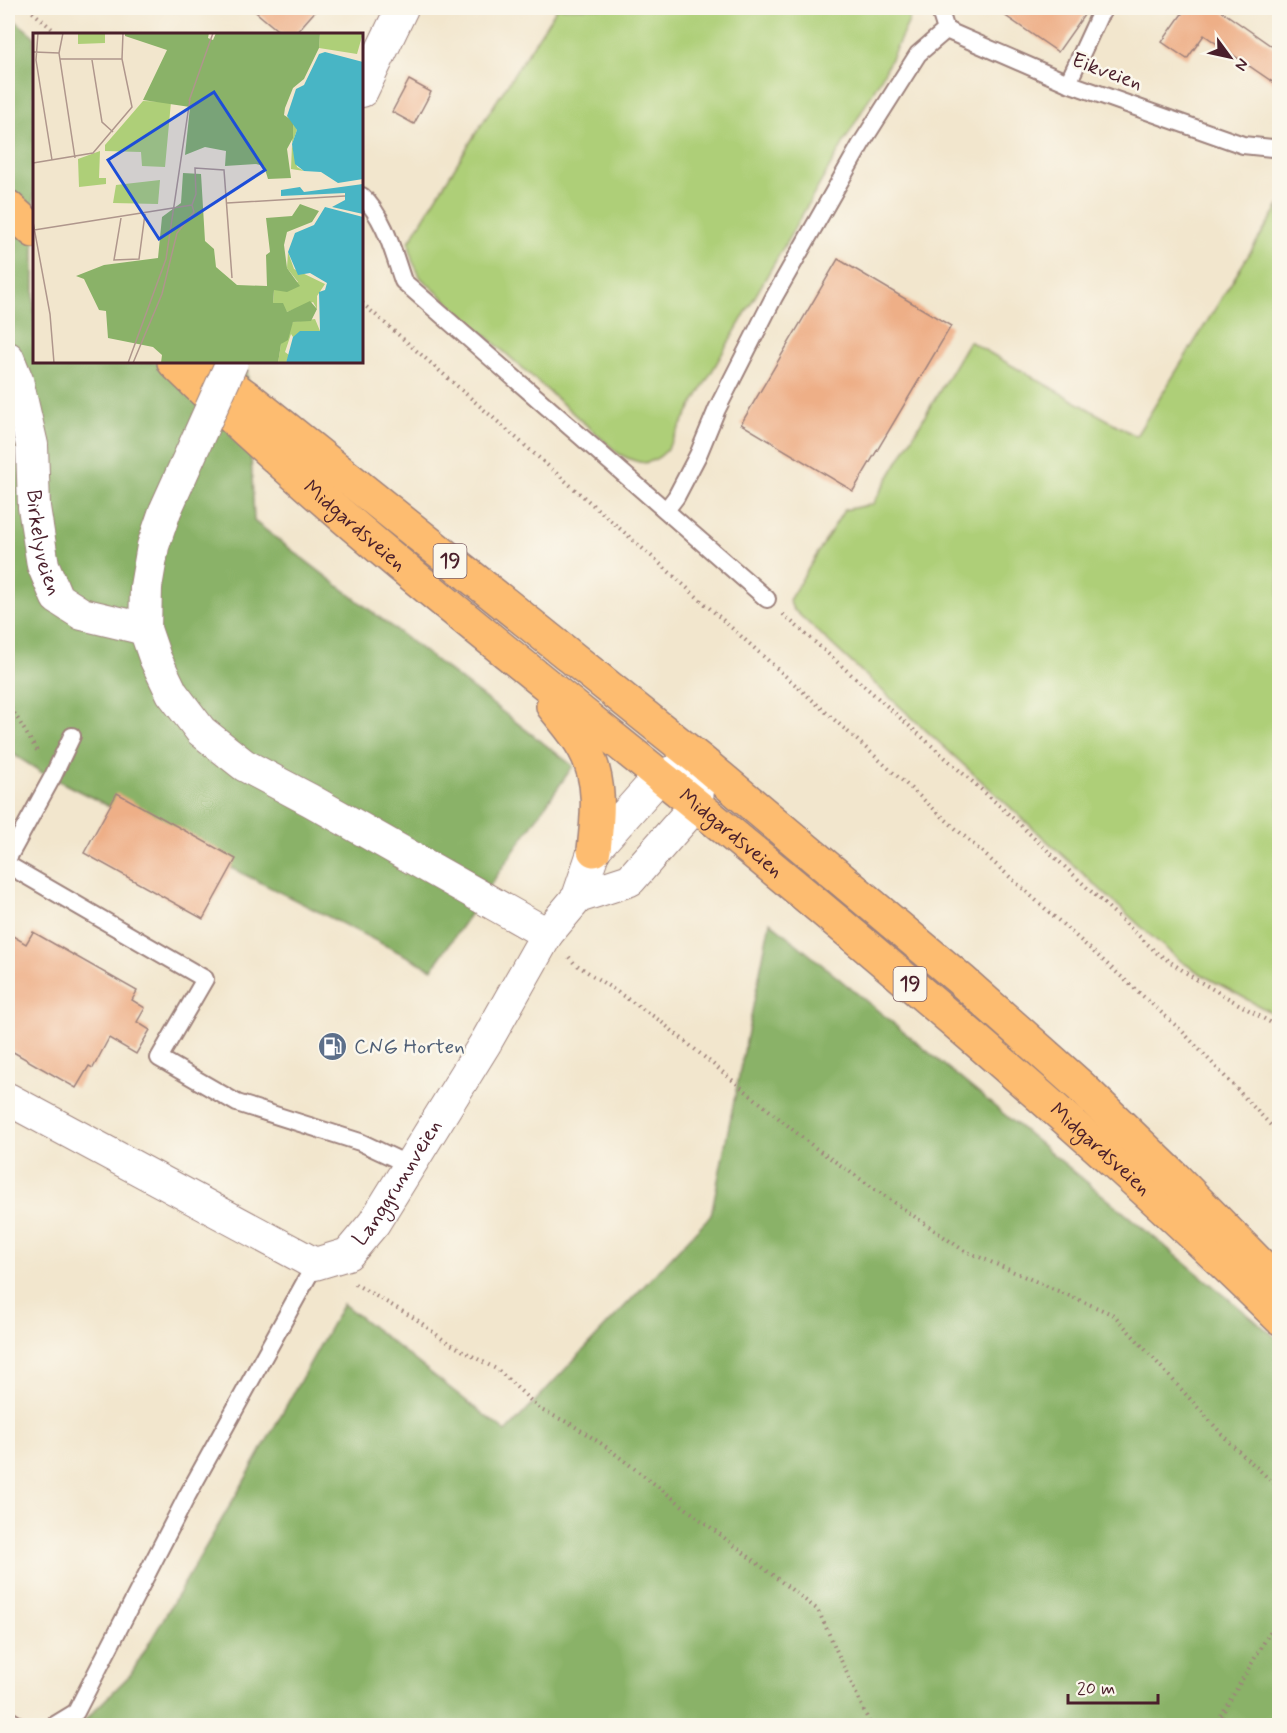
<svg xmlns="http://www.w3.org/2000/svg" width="1287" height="1733" font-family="Mynerve,sans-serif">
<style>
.green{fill:#aecf78;stroke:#7c7752;stroke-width:1.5}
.forest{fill:#8ab268;stroke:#6a684a;stroke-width:1.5}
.building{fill:#eeaf87}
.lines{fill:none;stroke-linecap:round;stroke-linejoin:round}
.lane-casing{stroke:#9e827c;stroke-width:20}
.street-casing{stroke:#9e827c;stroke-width:34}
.highway-casing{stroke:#9e827c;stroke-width:36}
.path{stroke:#9e827c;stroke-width:4;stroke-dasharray:1.5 4.5;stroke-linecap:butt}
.lane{stroke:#fff;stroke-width:16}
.street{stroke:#fff;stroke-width:32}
.highway{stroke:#fdbc70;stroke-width:33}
.street-bridge-casing{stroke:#9e827c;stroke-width:34;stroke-linecap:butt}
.street-bridge{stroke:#fff;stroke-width:32}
.labels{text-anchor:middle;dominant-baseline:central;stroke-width:5;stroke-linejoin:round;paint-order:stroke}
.shield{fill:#fbf7ec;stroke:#7f6065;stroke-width:1.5}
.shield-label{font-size:20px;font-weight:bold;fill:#4a1f2b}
.street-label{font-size:21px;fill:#4a1f2b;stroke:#fbf7ec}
.service-label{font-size:21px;fill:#4e5e75;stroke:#fbf7ec;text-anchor:start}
.inset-road{fill:none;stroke:#af968c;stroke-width:1.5}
.view{fill:#1d4ed8;fill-opacity:0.15;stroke:#1d4ed8;stroke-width:3}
.inset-edge{fill:none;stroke:#4a1f2b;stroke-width:3}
</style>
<rect width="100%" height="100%" fill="#fbf7ec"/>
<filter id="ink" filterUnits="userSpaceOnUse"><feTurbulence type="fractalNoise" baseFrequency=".0167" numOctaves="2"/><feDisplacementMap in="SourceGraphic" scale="12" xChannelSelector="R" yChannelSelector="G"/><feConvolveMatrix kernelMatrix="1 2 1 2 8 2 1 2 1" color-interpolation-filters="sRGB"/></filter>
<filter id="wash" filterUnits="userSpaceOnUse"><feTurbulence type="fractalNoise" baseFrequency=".008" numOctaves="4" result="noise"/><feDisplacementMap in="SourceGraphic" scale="24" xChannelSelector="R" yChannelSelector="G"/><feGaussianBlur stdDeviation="1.35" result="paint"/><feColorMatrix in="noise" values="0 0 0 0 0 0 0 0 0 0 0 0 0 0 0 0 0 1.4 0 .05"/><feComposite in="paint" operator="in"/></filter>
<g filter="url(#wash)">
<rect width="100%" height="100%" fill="#f2e6cd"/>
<g class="green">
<path d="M557 8H912L908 23 885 71 666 451C649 468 639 464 619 454L421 278 412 260 409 242 474 136Z"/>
<polygon points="1279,206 1279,1017 1206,977 1182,962 1150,935 793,609 789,600 844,510 873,504 969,341 1136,436"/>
</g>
<g class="forest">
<polygon points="8,15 34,36 34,362 247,362 254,521 573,766 432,969 41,772 8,751"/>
<polygon points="770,922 1279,1340 1279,1725 80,1725 131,1674 242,1485 343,1304 506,1432 711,1215"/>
</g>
<g id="blocks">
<g class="building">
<polygon points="251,8 318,8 295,34 282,34"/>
<polygon points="994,8 1089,8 1058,52"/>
<polygon points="1186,8 1217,8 1280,52 1280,87 1204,35 1187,59 1162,42"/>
<polygon points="409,80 431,92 414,124 392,112"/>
<polygon points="838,259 951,326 853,491 741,424"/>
<polygon points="117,793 236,859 203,919 84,853"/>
<polygon points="33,932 137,991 132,1000 145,1008 137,1022 150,1030 136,1054 109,1038 93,1068 89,1066 76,1088 8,1049 8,933 26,944"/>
</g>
</g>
</g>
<g filter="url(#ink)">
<use href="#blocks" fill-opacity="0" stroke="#9e827c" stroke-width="1.5"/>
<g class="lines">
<defs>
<g id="lane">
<polyline points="939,8 946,30 1068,83 1243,145 1272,148 1280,146"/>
<polyline points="1068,83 1099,16 1105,8"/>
<path d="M362 196C385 218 393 252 403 281L767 599"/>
<polyline points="666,510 676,497 698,455 717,409 774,297 861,144 918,54 946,30"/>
<polyline points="8,858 53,776 72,736"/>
<polyline points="8,865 205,979 159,1058 237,1103 360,1142 409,1165"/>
<polyline points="8,1719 19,1726"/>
<polyline points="53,1726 76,1712 187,1496 315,1264"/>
</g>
<g id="street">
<polyline points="362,91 402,8"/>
<path id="s1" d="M8 358 17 380 32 445 34 507 43 565 57 598 82 614 145 629"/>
<polyline points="547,934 578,897 594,850 660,776 702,762 696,805 630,880 578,897"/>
<path id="s2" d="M8 1099 315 1264 348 1254 374 1223 486 1042 547 934 310 800 244 765 201 731 172 693 155 658 145 629 146 587 153 546 165 511"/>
</g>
<g id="highway">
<polyline points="8,207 34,231"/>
<path id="s3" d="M174 362C326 511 495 643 660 776 760 856 857 938 954 1021 1065 1117 1175 1214 1280 1318"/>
<polyline points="200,364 252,401 702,762 961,980 1080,1086 1174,1177 1280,1285"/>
<path d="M553 706C563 719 576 733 584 748 602 780 598 815 594 850"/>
</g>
</defs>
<use href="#lane" class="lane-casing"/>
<use href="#street" class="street-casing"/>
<use href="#highway" class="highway-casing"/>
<g class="path">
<polyline points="28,8 58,34"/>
<polyline points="362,303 658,562 1182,1031 1280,1135"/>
<polyline points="783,614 1002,808 1157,953 1197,980 1280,1028"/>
<polyline points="8,703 39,754"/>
<polyline points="569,957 574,963 659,1020 814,1147 963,1250 1114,1315 1230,1443 1280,1489"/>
<polyline points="355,1284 416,1319 445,1341 498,1370 541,1410 571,1424 605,1446 818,1610 871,1726"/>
<polyline points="1215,1726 1280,1615"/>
</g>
<use href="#lane" class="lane"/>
<use href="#street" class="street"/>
<use href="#highway" class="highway"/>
<defs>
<polyline id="street-bridge" points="165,511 232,362"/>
</defs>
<use href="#street-bridge" class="street-bridge-casing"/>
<use href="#street-bridge" class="street-bridge"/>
</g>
</g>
<defs>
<symbol id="fuel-disc" viewBox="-11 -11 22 22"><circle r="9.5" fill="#5c6f8a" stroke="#fbf7ec"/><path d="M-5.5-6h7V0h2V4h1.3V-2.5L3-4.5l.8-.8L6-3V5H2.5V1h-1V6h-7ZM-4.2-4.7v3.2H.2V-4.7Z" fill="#fff"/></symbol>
</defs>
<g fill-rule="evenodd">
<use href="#fuel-disc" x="316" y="1030" width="33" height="33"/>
</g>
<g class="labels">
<g class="shield">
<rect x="433.5" y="544" width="33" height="34" rx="4.5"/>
<rect x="893.5" y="967" width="33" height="34" rx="4.5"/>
</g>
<g class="shield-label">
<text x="450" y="561">19</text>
<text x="910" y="984">19</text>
</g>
<g class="street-label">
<text transform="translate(1107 72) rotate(20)">Eikveien</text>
<text stroke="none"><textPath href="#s3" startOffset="244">Midgardsveien</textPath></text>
<text stroke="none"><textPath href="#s1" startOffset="189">Birkelyveien</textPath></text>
<text stroke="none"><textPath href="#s3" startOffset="730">Midgardsveien</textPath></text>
<text stroke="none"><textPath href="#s3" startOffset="1216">Midgardsveien</textPath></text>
<text stroke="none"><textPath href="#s2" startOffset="470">Langgrunnveien</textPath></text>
</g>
<g class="service-label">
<text x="354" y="1047">CNG Horten</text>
</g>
</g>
<g transform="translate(33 33)">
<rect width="330" height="330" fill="#f2e6cd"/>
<path d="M45 0H72V10L45 11ZM287 0H330L324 21 286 15ZM110 68 138 69 132 134 109 133 108 119 72 118V112ZM260 88 264 97 259 111 264 134 271 138 258 136ZM67 118 66 145H73V151L46 154 45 126ZM127 147 125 171 80 170 83 152ZM255 219 261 236 292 251 284 263V276L280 269 254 279 240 270 241 257 265 249 254 235ZM282 286 287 298 260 304 258 301 252 319 256 322 253 330H245L248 311 260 289Z" fill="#aecf78"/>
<path d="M92 0H176L175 5 180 7 183 0H287L286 15 271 46 260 55 252 75 251 82 260 88V105L254 116 258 145 235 146 231 133 223 131 192 133 193 118 172 114 152 122 157 74 110 67 134 17 92 3ZM150 140 168 141 172 208 181 216 183 234 204 252 234 253 233 222 237 219 233 185 259 183 267 171 286 178 279 189 254 199 251 212 254 235 267 253 254 259 241 257 240 270H250L254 279 277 268 284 276 278 288 260 289 255 307 248 311 245 330H128L129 322 120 314 75 305 73 278 66 277 51 246 43 243 71 232 125 225 129 184 148 170Z" fill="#8ab268"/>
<path d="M292 19 330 29V146L305 150 288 139 271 138 262 131 259 111 264 97 254 83 263 56 271 52 286 21ZM330 151V181L299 174 312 167V160L248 163V157L267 154 271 159ZM292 174 330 184V330H253L260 304 267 298H287L286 259 292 257 294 250 277 240 265 242 255 219 262 200 281 192Z" fill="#48b5c5"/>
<path class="inset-road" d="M5 0 3 27 19 127M30 0 26 20 42 125M1 19 26 20M27 26H89M59 27 69 89 80 99M156 68 180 0M0 130 60 120 99 74 89 26 90 0M194 170 312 163M159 172 163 161 162 135 191 137 199 245M88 185 81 227 106 226 112 181M0 189 17 281 21 330M1 197 159 172M95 330 133 226 157 66M100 330 129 261 144 200 161 179 159 172"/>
<path class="view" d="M181 59 232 137 126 206 75 127Z"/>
<rect width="330" height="330" class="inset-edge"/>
</g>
<rect width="1287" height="1733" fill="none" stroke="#fbf7ec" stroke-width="30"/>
<g transform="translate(1230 57) rotate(123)" stroke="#fbf7ec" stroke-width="4.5" paint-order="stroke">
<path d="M0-4.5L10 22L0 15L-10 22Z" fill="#4a1f2b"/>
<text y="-9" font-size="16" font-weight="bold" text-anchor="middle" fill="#4a1f2b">N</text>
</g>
<path d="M1068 1694v9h90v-9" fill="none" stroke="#4a1f2b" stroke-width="3"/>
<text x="1077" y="1694" font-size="18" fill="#4a1f2b" stroke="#fbf7ec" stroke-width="4.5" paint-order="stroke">20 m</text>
</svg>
